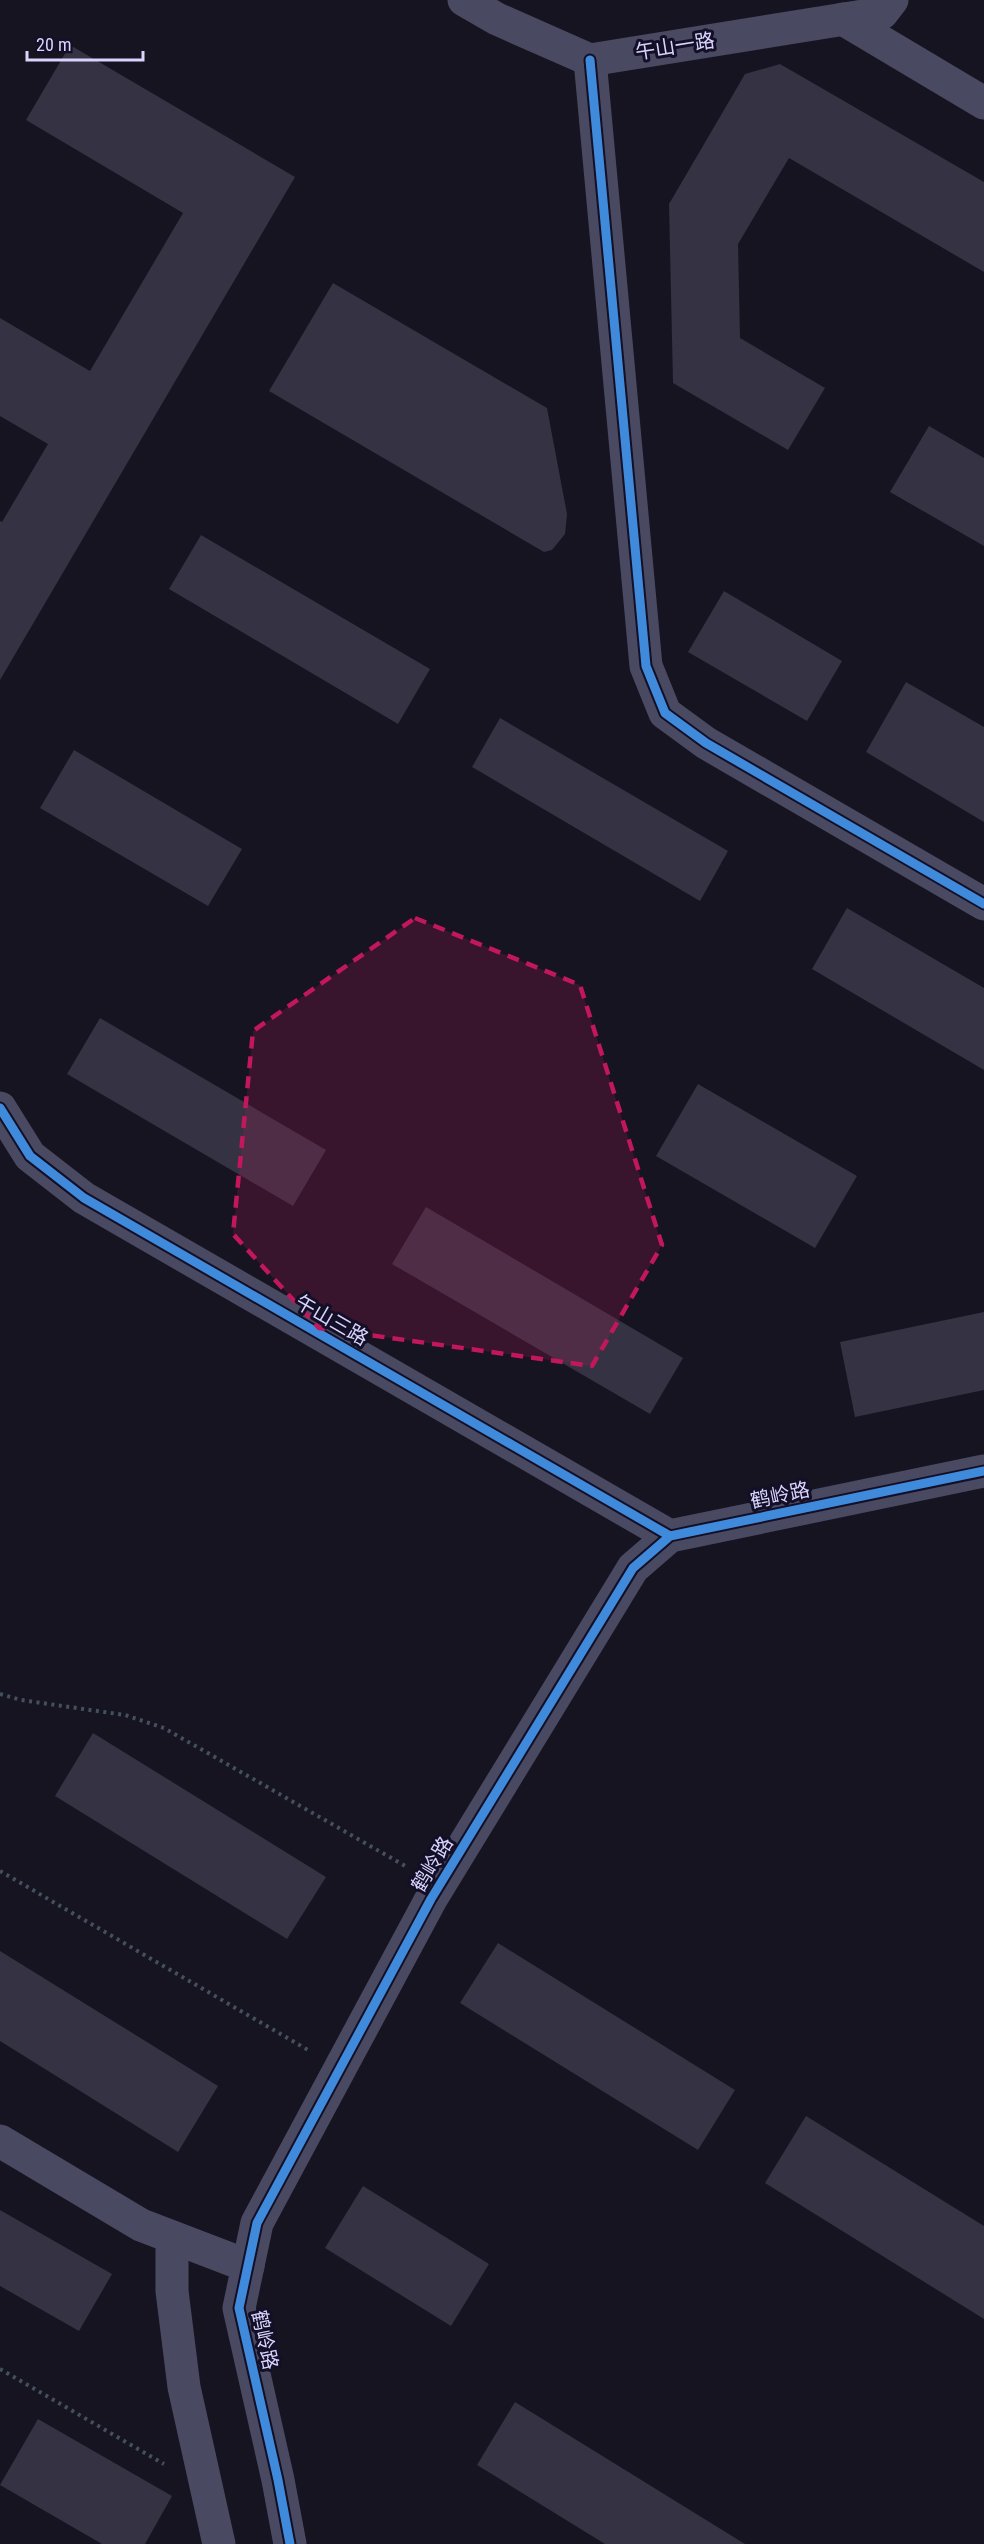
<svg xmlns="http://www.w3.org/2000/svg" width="984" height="2544" font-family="'Roboto Condensed','Noto Sans SC',sans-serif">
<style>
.building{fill:#343243}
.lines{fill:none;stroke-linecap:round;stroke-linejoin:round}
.path{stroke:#44505f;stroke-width:4;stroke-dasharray:3 4.5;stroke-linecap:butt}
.street{stroke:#4a4962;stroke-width:33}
.cycleway-casing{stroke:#130f26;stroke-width:13}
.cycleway{stroke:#408adc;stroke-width:9}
.marked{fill:#c2185b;fill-opacity:0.2;stroke:#c2185b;stroke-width:4.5;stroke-dasharray:12 8;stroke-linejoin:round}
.labels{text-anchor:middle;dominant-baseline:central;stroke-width:6;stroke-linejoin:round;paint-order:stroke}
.street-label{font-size:20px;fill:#d9d4ff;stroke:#130f26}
</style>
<rect width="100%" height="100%" fill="#161421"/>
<g class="building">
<polygon points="70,45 295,177 0,680 0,521 2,522 48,444 0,416 0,318 90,371 183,213 26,120"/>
<polygon points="780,64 984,182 984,272 789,158 738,244 740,338 825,388 788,450 673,383 669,204 745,74"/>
<polygon points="333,283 547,408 567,514 565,534 552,550 544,552 269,391"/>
<polygon points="929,426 984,458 984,546 890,492"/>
<polygon points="201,535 430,669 398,724 169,589"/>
<polygon points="724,591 842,661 807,721 688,652"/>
<polygon points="906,682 984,727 984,822 866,752"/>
<polygon points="500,718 728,851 700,901 472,767"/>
<polygon points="74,750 242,849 208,906 40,808"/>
<polygon points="847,908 984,988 984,1070 812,969"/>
<polygon points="100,1018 326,1150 293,1206 67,1074"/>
<polygon points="698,1084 857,1176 815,1248 656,1156"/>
<polygon points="426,1207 683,1358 650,1414 392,1264"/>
<polygon points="984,1312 984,1390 855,1417 840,1342"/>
<polygon points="93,1733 326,1877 287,1939 55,1796"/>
<polygon points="498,1943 735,2090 698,2150 460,2003"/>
<polygon points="0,1951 218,2086 178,2152 0,2041"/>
<polygon points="806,2116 984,2226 984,2319 765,2183"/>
<polygon points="363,2186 489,2264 451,2326 325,2248"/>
<polygon points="0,2210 112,2274 79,2331 0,2286"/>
<polygon points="515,2402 745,2544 605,2544 477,2465"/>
<polygon points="38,2419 172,2496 145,2544 102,2544 0,2485"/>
</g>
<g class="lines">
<g class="path">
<polyline points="0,1694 21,1700 125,1715 164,1728 407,1867"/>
<polyline points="0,1871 308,2050"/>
<polyline points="0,2369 164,2464"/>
</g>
<g class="street">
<polyline points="464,0 497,19 590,60 882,13 892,0"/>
<polyline points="843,19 984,103"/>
<polyline points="590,60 646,666 665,713 706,743 984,904"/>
<polyline points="0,1108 30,1156 84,1198 670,1536"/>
<polyline points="0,2141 141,2225 248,2266"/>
<polyline points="172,2237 172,2291 184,2387 219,2544"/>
<polyline points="290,2544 278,2480 239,2308 257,2223 431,1899 633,1568 670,1536 984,1471"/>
</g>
<defs>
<g id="cycleway">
<polyline points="590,60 646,666 665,713 706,743 984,904"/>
<polyline points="0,1108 30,1156 84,1198 670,1536"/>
<polyline points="290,2544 278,2480 239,2308 257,2223 431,1899 633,1568 670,1536 984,1471"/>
</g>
</defs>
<use href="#cycleway" class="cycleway-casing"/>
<use href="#cycleway" class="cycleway"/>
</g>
<path class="marked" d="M415 918 580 985 662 1245 592 1366 319 1328 233 1234 253 1031Z"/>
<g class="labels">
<g class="street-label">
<text transform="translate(675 46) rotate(-9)">午山一路</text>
<text transform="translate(332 1320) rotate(30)">午山三路</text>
<text transform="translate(780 1495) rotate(-12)">鹤岭路</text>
<text transform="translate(432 1864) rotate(-59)">鹤岭路</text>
<text transform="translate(265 2340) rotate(78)">鹤岭路</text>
</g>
</g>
<path d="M27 51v9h116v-9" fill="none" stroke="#d9d4ff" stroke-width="3"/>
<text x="36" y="51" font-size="18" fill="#d9d4ff" stroke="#130f26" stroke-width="4.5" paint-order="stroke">20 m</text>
</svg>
